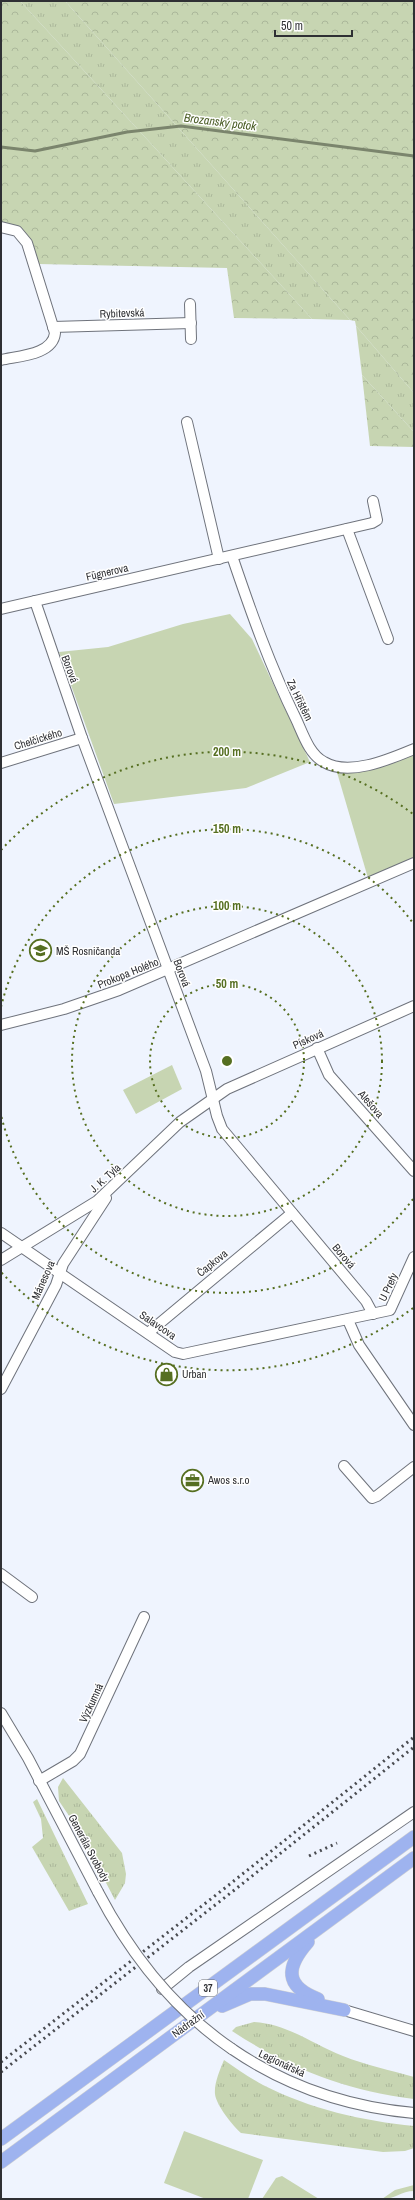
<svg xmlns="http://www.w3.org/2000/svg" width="415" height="2200" font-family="'Archivo Narrow',sans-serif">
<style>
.grass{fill:url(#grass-tufts)}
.forest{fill:url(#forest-crowns)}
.park{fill:#c7d5b2}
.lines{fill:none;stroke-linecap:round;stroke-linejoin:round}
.stream{stroke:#7b856d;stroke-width:3}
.minor-casing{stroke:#6f737c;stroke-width:12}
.major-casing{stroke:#d1d1d2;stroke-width:14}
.minor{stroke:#fff;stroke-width:10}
.major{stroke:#9eb3ef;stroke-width:13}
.rail{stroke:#494b50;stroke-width:3;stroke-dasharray:2 4;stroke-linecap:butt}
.minor-bridge-casing{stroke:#6f737c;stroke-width:12;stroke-linecap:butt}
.minor-bridge{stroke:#fff;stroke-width:10}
.ring{fill:none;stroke:#566f21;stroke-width:2;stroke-dasharray:2 4}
.labels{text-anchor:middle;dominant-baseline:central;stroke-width:3;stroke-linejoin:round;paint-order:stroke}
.shield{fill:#fff;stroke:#6d6e71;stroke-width:1}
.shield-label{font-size:10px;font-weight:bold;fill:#2f3034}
.street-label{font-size:11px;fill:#2f3034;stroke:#fff}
.poi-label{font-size:11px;fill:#2f3034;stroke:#fff;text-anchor:start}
.water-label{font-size:12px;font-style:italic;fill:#495c24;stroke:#fff}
.centre{fill:#566f21;stroke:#fff;stroke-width:2}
.ring-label{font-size:12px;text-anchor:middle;font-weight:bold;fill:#566f21;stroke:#fff;stroke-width:3;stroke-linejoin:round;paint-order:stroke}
</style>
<defs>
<pattern id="grass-tufts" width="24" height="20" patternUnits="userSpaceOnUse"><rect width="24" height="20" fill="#c7d5b2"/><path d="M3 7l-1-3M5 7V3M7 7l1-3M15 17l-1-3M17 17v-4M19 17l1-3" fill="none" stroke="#abb79a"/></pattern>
<pattern id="forest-crowns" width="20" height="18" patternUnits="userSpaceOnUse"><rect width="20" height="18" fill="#c7d5b2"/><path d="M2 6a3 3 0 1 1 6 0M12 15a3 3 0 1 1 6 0" fill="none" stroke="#abb79a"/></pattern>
</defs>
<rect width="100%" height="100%" fill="#eff4fe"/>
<g class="grass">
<polygon points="20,1 65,1 350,320 312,319"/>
<polygon points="356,326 414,393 414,432 362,375"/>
<polygon points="63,1778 122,1853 126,1874 125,1883 115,1900 78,1829 59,1801 58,1787"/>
<polygon points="37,1799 88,1904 69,1911 32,1847 43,1838 41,1819 33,1802"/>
<path d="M254 2022C288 2024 312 2044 343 2056 365 2065 390 2070 414 2077V2099C345 2090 290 2069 232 2031L236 2027Z"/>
<path d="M224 2060C237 2069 250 2078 263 2085 310 2109 363 2121 414 2126V2148L405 2151 383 2152 241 2133C233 2126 216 2105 215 2094 214 2083 220 2070 224 2060Z"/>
</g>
<g class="forest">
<path d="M1 1H20L312 319 234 318 227 268 38 264C29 236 30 231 1 222Z"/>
<polygon points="65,1 414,1 414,393 356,326 355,321 350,320"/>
<polygon points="362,375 414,432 414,447 370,446"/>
</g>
<g class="park">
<polygon points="230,614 252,639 310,762 246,788 114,804 59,652 108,647 183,624"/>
<polygon points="414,753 414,858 368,878 336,769"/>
<polygon points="172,1065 182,1089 136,1114 123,1090"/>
<polygon points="184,2131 263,2160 248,2199 206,2199 164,2183"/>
<polygon points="282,2176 319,2199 262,2199 276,2178"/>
<path d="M414 2185V2191C401 2191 396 2199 382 2199L395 2190Z"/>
</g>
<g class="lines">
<polyline class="stream" points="1,147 35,151 127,132 181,126 414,156"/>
<defs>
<g id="minor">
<path d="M1 227 17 231 27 243 55 333C53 355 18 356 1 360"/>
<polyline points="190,304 191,339"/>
<polyline points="53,327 191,323"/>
<polyline points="187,422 219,559"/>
<polyline points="347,529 388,639"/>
<path d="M232 556C251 612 270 666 296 719 303 734 309 754 324 762 349 777 390 759 414 749"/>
<polyline points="35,601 82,738 206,1071 217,1116 222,1129 366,1301 373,1314"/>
<polyline points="1,609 372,523 377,520 373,501"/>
<polyline points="1,763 82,738"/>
<polyline points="1,1025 64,1009 119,990 414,863"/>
<polyline points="317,1048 329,1075 414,1171"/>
<polyline points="1,1233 175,1352 183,1354 390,1310 414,1257"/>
<polyline points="1,1260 97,1201 180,1122 227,1089 414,1006"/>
<polyline points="348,1320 359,1345 414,1425"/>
<polyline points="148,1333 292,1213"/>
<polyline points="1,1389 56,1285 63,1264 106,1198"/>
<polyline points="344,1466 372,1498 377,1496 414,1467"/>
<polyline points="1,1574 32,1597"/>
<polyline points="1,1713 28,1758 98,1892"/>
<polyline points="39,1781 73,1761 80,1754 144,1617"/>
<polyline points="162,1989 189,1967 414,1812"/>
<polyline points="344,2010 414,2031"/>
<path d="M232 2049C286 2086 349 2107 414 2113"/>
</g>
<g id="major">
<path d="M308 1942C286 1967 284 1986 318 1999"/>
<polyline points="222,2006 250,1994 265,1994 344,2010"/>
<polyline points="1,2139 414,1837"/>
<polyline points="1,2162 414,1858"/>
</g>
</defs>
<use href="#minor" class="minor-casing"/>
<use href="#major" class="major-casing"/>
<use href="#minor" class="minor"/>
<use href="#major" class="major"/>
<g class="rail">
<polyline points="309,1856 337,1843"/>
<polyline points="1,2062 225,1888 414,1737"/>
<polyline points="1,2072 237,1888 414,1747"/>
</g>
<defs>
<path id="minor-bridge" d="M98 1892C131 1955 173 2009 232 2049"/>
</defs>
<use href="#minor-bridge" class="minor-bridge-casing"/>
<use href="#minor-bridge" class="minor-bridge"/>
</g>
<g class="ring">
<circle cx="227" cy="1061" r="77"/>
<circle cx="227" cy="1061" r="155"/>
<path d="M413 1199A232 232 0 0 1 1 1115M1 1007A232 232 0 0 1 413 923"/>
<path d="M413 1308A309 309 0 0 1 1 1272M1 850A309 309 0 0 1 413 814"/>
</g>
<defs>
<symbol id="school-ring" viewBox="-11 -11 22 22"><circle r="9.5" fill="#fff" stroke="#566f21" stroke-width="1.5"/><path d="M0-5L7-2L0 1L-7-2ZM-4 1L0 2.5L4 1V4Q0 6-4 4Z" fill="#566f21"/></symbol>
<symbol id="shop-ring" viewBox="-11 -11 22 22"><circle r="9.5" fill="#fff" stroke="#566f21" stroke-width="1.5"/><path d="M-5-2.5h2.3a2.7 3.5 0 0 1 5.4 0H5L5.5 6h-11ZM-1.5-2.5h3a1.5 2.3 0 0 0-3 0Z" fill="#566f21"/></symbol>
<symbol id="office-ring" viewBox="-11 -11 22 22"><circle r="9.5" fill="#fff" stroke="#566f21" stroke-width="1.5"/><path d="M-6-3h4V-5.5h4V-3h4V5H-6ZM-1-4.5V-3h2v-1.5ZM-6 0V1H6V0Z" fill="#566f21"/></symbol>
</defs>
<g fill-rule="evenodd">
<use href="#school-ring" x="28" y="938" width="25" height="25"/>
<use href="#shop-ring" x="154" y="1362" width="25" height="25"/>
<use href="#office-ring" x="180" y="1468" width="25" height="25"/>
</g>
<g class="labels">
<rect class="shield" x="199" y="1980" width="18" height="16" rx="3"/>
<g class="shield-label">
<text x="208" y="1988">37</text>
</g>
<g class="street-label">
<text transform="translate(122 313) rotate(-2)">Rybitevská</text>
<text transform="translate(107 572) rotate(-13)">Fügnerova</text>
<text transform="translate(70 669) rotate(70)">Borová</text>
<text transform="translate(300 700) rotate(64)">Za Hřištěm</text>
<text transform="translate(38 739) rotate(-17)">Chelčického</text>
<text transform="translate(128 973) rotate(-22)">Prokopa Holého</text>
<text transform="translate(182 973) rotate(69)">Borová</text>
<text transform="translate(308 1039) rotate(-24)">Písková</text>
<text transform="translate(371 1104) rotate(49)">Alešova</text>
<text transform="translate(105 1178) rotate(-42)">J. K. Tyla</text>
<text transform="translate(344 1256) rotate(50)">Borová</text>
<text transform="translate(212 1263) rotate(-39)">Čapkova</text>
<text transform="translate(43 1280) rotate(-66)">Mánesova</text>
<text transform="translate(388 1287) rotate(-65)">U Prefy</text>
<text transform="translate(158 1325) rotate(34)">Salavcova</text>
<text transform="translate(91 1703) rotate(-65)">Výzkumná</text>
<text transform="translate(89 1848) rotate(62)">Generála Svobody</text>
<text transform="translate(188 2024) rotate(-36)">Nádražní</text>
<text transform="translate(282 2063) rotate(25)">Legionářská</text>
</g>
<g class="poi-label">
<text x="56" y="951">MŠ Rosničanda</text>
<text x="182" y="1374">Urban</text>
<text x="208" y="1480">Awos s.r.o</text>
</g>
<g class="water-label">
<text transform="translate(220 122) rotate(7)">Brozanský potok</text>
</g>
</g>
<circle cx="227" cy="1061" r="6" class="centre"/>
<g class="ring-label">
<text x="227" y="756">200 m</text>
<text x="227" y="833">150 m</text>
<text x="227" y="910">100 m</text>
<text x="227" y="988">50 m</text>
</g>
<rect width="415" height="2200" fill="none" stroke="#2f3034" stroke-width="4"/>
<path d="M275 30v6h77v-6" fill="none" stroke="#2f3034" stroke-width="2"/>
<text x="281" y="30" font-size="12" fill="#2f3034" stroke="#ffffff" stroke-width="3" paint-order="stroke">50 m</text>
</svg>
